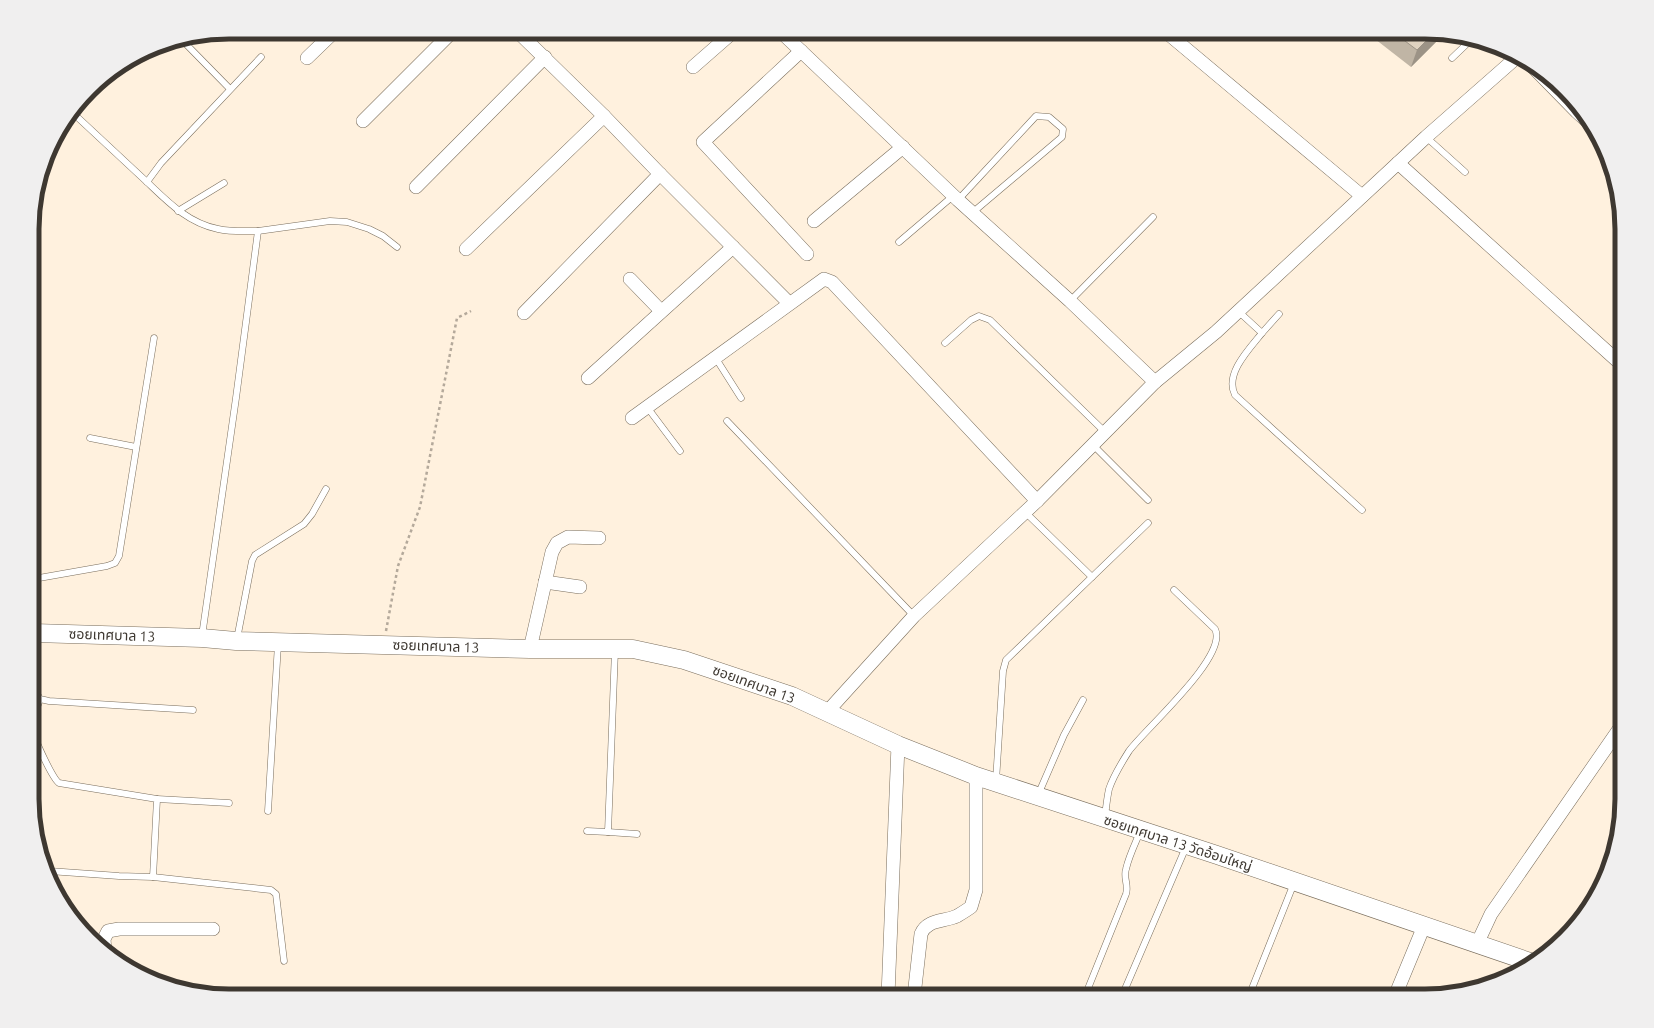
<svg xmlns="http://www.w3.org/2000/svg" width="1654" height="1028" font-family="Ubuntu,'Noto Sans Thai',sans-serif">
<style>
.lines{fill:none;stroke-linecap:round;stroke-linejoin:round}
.lane-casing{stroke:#7a6e5d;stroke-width:7}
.street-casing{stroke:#7a6e5d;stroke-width:14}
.secondary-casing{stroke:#7a6e5d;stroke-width:19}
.path{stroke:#b4a99b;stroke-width:2.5;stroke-dasharray:3 3;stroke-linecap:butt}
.lane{stroke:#fff;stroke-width:6}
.street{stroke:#fff;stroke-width:13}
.secondary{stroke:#fff;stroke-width:18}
.wall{fill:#c0b5a5}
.shaded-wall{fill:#9c9386}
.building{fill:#dfd2c0;stroke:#9c9386}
.labels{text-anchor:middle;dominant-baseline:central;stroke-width:3;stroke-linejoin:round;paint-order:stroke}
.street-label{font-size:14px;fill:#3e3831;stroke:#fff}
.rim{fill:none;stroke:#3e3831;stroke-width:5}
</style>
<rect width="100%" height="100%" fill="#fff1de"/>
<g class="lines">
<defs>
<g id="lane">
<polyline points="183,41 230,89"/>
<polyline points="1452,58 1473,38"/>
<polyline points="1519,58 1574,114 1597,135"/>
<polyline points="74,114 147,182"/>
<polyline points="1426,137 1465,172"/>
<polyline points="958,200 1036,116 1049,117 1063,129 1062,137 972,213"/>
<polyline points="178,211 224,183"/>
<polyline points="258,231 330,221 347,222 369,229 383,236 397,247"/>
<polyline points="899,242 953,196"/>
<polyline points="1070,301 1153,217"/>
<polyline points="1238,311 1262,333 1279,314"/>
<path d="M1262 333C1250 348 1224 374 1235 395L1362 510"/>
<polyline points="945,343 971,320 979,316 990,320 1106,433"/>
<polyline points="715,357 741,398"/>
<polyline points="647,407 680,451"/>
<polyline points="727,421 914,616"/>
<polyline points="90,438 136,447"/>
<polyline points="1093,445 1148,500"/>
<polyline points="1025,512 1092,577"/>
<polyline points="34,581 39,578 107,566 115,563 119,556 154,338"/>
<polyline points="34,634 36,692 40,699 49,701 193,710"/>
<path d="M202 636 236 398 258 231C245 231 231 232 218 229 188 223 168 202 147 182L161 163 261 57"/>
<polyline points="237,639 252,561 255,555 304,524 312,514 326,489"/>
<polyline points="34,716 40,699"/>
<path d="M34 733C35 741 53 779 59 783L157 799 153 877 119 876 49 871"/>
<polyline points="996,781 1003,671 1006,660 1148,523"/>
<polyline points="1038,795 1064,735 1083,700"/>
<polyline points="157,799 229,803"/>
<polyline points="268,811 278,644"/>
<path d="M1105 817C1106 808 1107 798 1109 789 1113 777 1122 762 1129 751 1145 729 1229 656 1215 629L1174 590"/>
<polyline points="587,831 608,832 615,650"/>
<polyline points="608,832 637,834"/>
<polyline points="153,877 271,890 276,894 284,961"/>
<path d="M1085 996 1126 894C1129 885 1123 878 1126 869 1129 856 1135 844 1140 832"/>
<polyline points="1122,996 1186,847"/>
<polyline points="1249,996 1294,883"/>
</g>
<g id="street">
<polyline points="518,32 604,116 660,174 789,303"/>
<polyline points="781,32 958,200 1070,301 1155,382"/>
<polyline points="1166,32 1362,196"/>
<polyline points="801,51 703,142 807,254"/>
<polyline points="307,58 334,32"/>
<polyline points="693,67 733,32"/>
<polyline points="363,121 452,32"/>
<polyline points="1398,163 1622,365"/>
<polyline points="416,187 545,57"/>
<polyline points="814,221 903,147"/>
<polyline points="466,249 604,116"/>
<polyline points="630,279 661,311"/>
<polyline points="524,313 660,174"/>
<polyline points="588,378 733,247"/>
<polyline points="632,418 824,279 832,282 1037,501"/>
<polyline points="545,582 580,587"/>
<polyline points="530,649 552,552 557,543 568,537 599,538"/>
<polyline points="827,712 914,616 1037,501 1155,382 1216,332 1426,137 1517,57"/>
<polyline points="1477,944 1491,914 1622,725"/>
<polyline points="105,951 104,939 108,931 119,929 213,929"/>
<polyline points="888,996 898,745"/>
<path d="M914 996 921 934C927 919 944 922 957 916 962 913 967 910 971 907L976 890V776"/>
<polyline points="1395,996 1424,926"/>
</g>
<polyline id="secondary" points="34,633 202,638 236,641 530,649 633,649 684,660 792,696 898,745 976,776 1217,855 1533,963"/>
</defs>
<use href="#lane" class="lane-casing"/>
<use href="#street" class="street-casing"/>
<use href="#secondary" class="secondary-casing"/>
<polyline class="path" points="386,631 398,566 420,507 457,318 471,311"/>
<use href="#lane" class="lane"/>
<use href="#street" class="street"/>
<use href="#secondary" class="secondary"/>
</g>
<polygon class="wall" points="1366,32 1425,32 1444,34 1411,67"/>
<polygon class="shaded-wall" points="1434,33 1444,34 1411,67 1417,50"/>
<polygon class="building" points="1393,32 1425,32 1434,33 1417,50"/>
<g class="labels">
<g class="street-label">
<text transform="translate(112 635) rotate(2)">ซอยเทศบาล 13</text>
<text transform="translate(436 646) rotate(2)">ซอยเทศบาล 13</text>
<text transform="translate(754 684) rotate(20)">ซอยเทศบาล 13</text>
<text transform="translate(1178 843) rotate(18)">ซอยเทศบาล 13 วัดอ้อมใหญ่</text>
</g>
</g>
<path d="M0 0H1654V1028H0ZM229 39H1425A190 190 0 0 1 1615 229V799A190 190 0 0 1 1425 989H229A190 190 0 0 1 39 799V229A190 190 0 0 1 229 39Z" fill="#f0efef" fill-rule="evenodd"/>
<path class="rim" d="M229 39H1425A190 190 0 0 1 1615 229V799A190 190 0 0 1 1425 989H229A190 190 0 0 1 39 799V229A190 190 0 0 1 229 39Z"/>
</svg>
